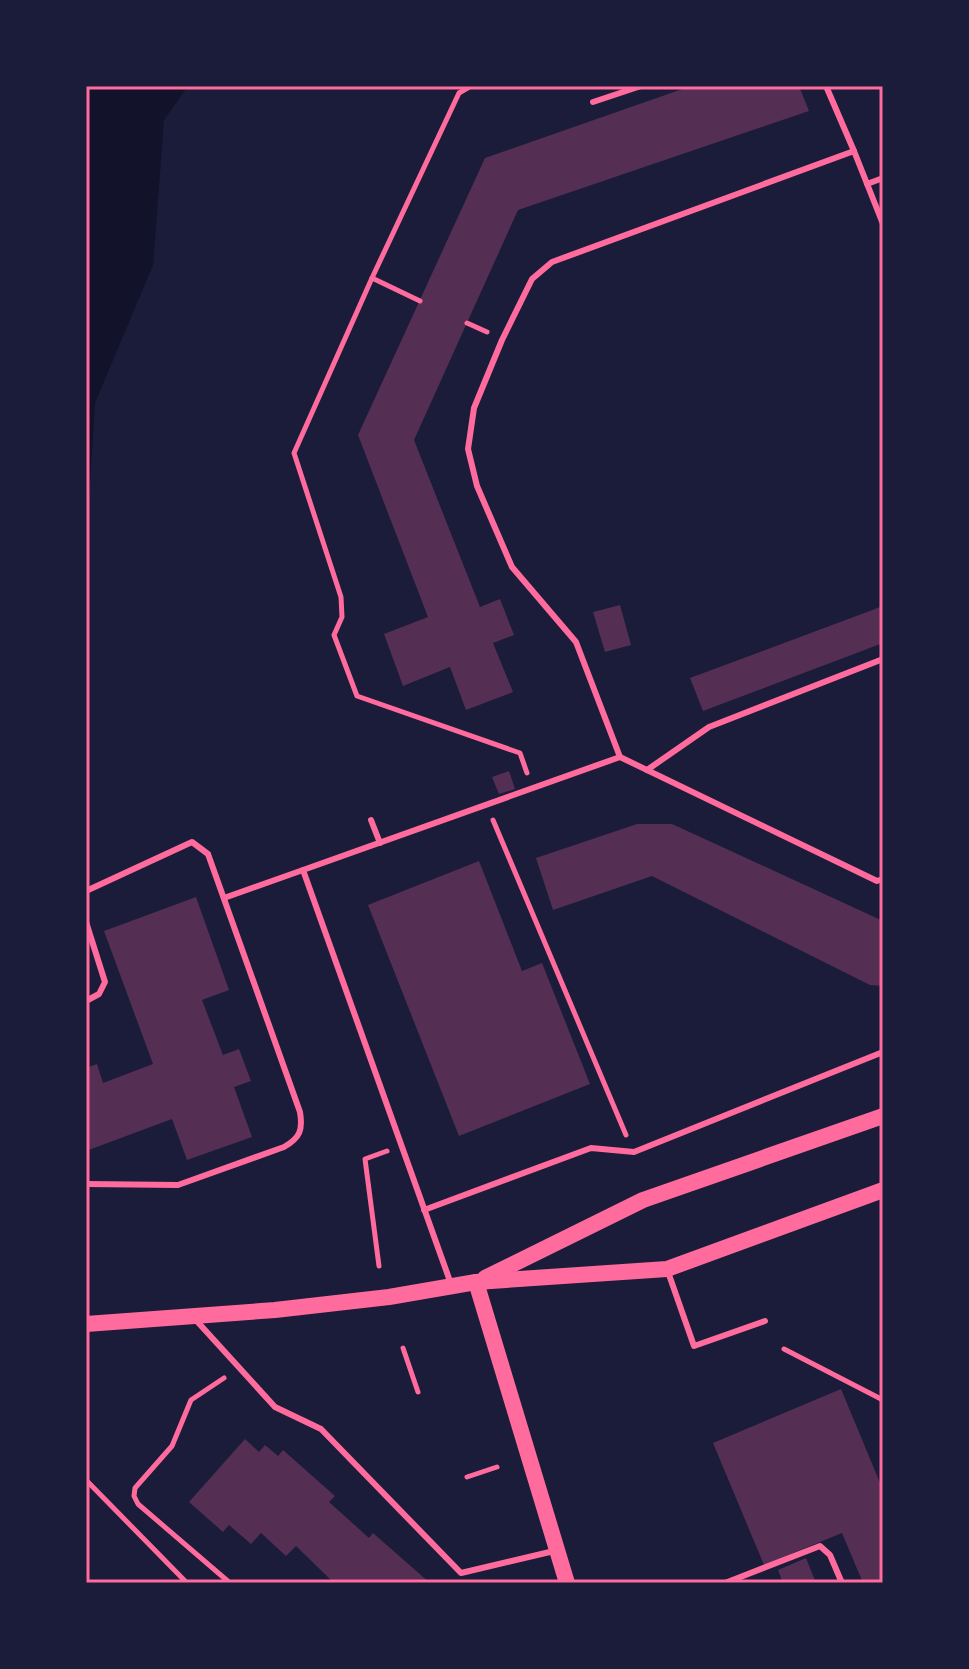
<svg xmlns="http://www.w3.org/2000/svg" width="969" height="1669" font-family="'DM Sans',sans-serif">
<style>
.water{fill:#12122b}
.building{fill:#542f53}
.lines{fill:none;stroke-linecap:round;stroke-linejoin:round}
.path{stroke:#ff6b9d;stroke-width:5}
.service{stroke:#ff6b9d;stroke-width:6}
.secondary{stroke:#ff6b9d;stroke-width:16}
.neatline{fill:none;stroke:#ff6b9d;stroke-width:3}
</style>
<rect width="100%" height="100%" fill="#1b1b3a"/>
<polygon class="water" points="86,86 188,86 164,120 153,265 95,403 86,546"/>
<g class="building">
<polygon points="691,86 799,86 809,111 518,210 414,440 480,607 500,599 514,635 493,643 513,692 466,710 450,667 403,686 384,634 428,617 358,435 485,158"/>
<polygon points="620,605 631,645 605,652 593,612"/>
<polygon points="883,606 883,643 703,711 690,678"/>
<polygon points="509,771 515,789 499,794 492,777"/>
<polygon points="637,824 672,824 883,921 883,986 870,985 652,876 553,910 536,858"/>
<polygon points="479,861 522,971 542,963 590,1084 459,1136 368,905"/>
<polygon points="196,897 229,990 202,1000 223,1055 239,1049 251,1081 234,1087 252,1137 187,1160 172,1119 86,1151 86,1068 97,1064 103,1083 153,1064 104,931"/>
<polygon points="841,1389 883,1490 883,1581 879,1583 863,1583 842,1533 764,1565 713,1443"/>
<polygon points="245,1439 259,1452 265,1445 278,1456 283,1450 335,1496 329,1502 369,1538 373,1533 430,1583 334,1583 296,1546 286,1556 261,1533 251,1544 229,1525 223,1532 189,1502"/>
<polygon points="806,1558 816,1583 783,1583 778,1570"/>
</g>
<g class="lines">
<g class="path">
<polyline points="372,278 459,93 471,86"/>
<polyline points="420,301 372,278 294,453 341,597 342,617 334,635 357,696 520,753 527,773"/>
<polyline points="467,323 487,332"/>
<polyline points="493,820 626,1135"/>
<polyline points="379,1266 365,1159 387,1151"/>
<polyline points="403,1348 418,1392"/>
<polyline points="784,1349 883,1400"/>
<polyline points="224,1378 191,1400 172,1446 135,1488 134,1496 138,1504 230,1583"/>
<polyline points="467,1477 497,1467"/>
<polyline points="86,1480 187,1583"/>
</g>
<g class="service">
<polyline points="826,86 854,151"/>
<polyline points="593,102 641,86"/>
<polyline points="867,184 883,178"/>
<polyline points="883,224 854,151 552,262 532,279 502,340 474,408 468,449 477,486 512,567 576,642 620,757 877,881 883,879"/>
<polyline points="647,770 709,727 883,659"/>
<polyline points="371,820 380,843"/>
<path d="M86 891 192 842 208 854 300 1112C303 1130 300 1138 284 1147L178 1185 86 1184"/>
<polyline points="224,898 303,870"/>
<polyline points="86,922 105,982 99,994 86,1001"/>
<polyline points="424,1210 591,1148 634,1152 883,1052"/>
<polyline points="667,1269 694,1346 765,1321"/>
<polyline points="451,1284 303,870 620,757"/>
<polyline points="194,1318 275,1407 321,1429 461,1573 554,1551"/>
<polyline points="725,1583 820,1546 830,1555 842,1583"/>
</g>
<g class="secondary">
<polyline points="485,1278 643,1200 883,1116"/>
<polyline points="476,1282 567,1583"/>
<polyline points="86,1324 275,1310 389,1297 476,1282 667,1269 883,1190"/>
</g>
</g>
<rect width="969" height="1669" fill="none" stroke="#1b1b3a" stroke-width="176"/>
<rect x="88" y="88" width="793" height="1493" class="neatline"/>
</svg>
